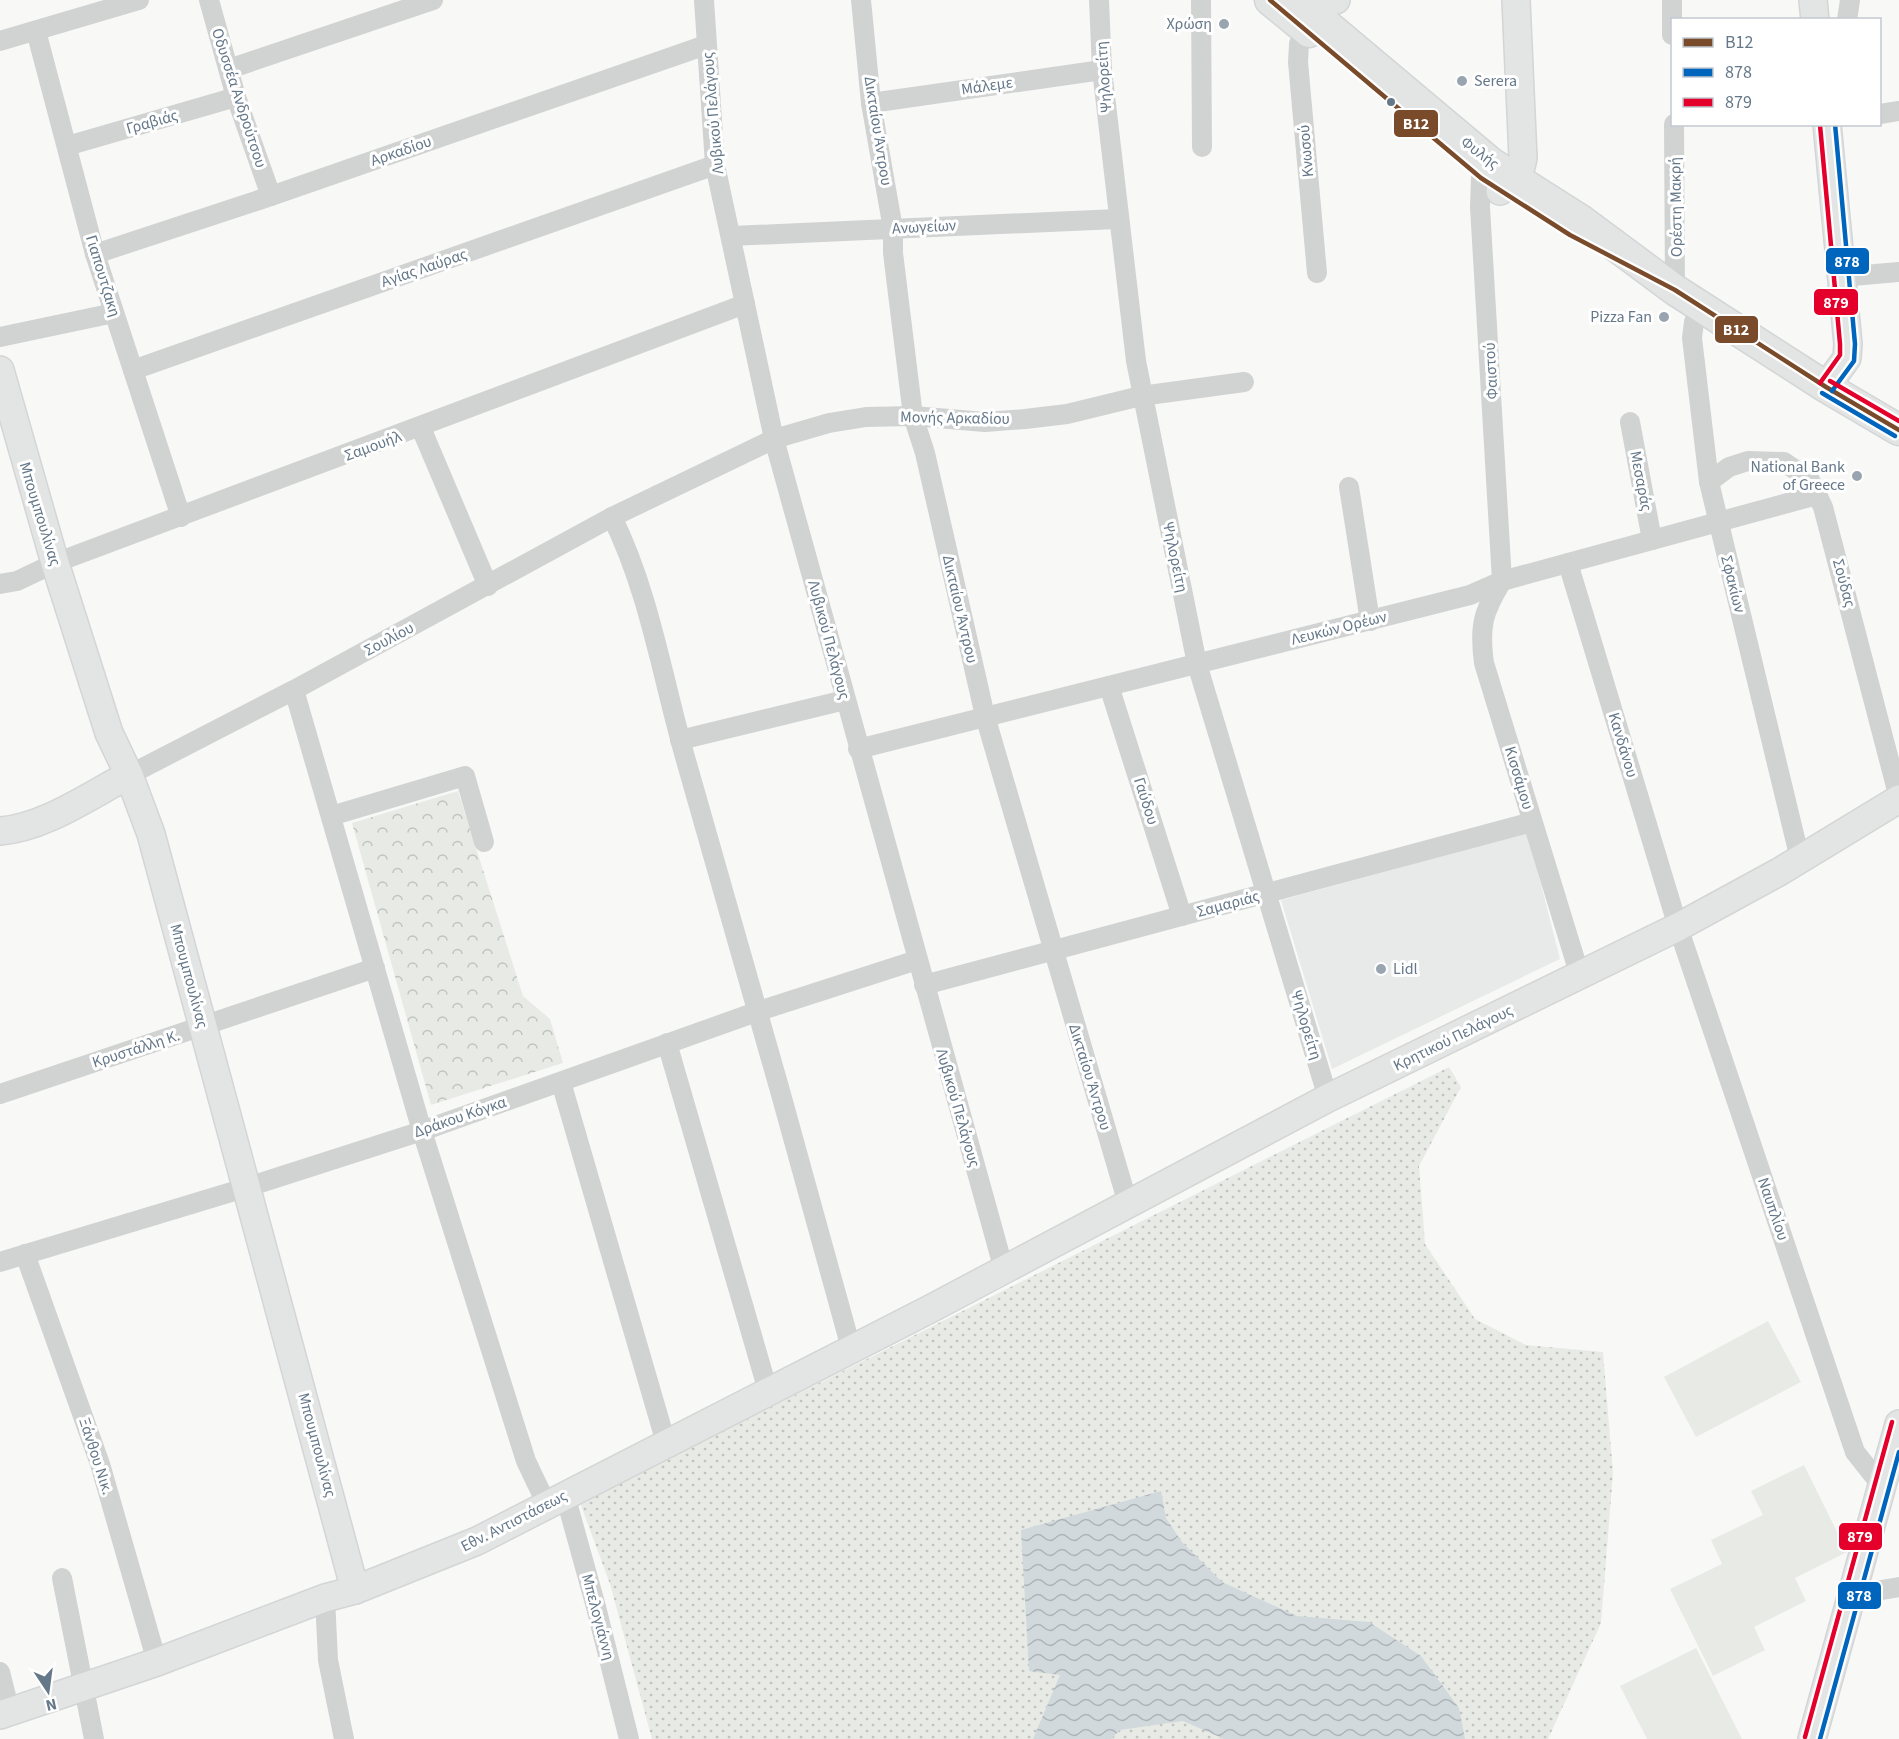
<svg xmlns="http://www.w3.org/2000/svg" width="1899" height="1739" font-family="'Source Sans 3',sans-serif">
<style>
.built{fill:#e8e9e9}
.grass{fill:url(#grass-dots)}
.park{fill:url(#park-crowns)}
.pitch{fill:#e8ebe5}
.water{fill:url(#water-waves)}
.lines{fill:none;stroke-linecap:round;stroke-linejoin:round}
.secondary-casing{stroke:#d3d5d6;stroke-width:30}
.primary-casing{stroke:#d3d5d6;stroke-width:33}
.street{stroke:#d1d3d3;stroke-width:20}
.secondary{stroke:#e3e4e4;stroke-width:27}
.primary{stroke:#e3e4e4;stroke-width:30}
.bus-1-casing{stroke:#fff;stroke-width:9}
.bus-2-casing{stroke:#fff;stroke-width:9}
.bus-3-casing{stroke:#fff;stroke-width:9}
.bus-1{stroke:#7a4b2a;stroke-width:4.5}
.bus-2{stroke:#0065bd;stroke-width:4.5}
.bus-3{stroke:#e4002b;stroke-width:4.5}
.poi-dot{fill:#98a5b0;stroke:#fff;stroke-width:2}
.bus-dot{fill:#657889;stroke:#fff;stroke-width:2}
.labels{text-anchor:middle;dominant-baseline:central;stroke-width:6;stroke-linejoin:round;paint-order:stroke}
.poi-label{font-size:16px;fill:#657889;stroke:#fff;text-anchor:end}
.street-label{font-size:16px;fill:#657889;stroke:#fff}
.line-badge{stroke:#fff;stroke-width:2}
.badge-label{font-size:16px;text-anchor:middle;font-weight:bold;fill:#fff}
</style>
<defs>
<pattern id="grass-dots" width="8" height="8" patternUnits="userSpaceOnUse" patternTransform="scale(1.5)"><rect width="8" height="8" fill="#e8ebe5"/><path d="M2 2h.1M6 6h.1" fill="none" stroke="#c0c3bf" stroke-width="1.8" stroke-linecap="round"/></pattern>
<pattern id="park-crowns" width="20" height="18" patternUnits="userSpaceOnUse" patternTransform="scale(1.5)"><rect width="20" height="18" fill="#e8ebe5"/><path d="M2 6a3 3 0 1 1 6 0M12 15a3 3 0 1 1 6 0" fill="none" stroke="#c0c3bf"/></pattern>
<pattern id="water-waves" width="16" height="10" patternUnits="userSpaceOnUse" patternTransform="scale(1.5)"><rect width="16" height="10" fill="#d2d9dc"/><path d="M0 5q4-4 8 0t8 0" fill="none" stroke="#aeb5b8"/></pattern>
</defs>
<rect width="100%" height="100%" fill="#f8f8f7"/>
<polygon class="built" points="1528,833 1560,959 1332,1069 1281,900"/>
<polygon class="grass" points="1449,1067 1461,1087 1419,1166 1425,1244 1475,1319 1526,1345 1603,1352 1613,1473 1601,1623 1548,1739 652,1739 610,1584 580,1503"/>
<polygon class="park" points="458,791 523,996 550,1019 563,1063 431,1105 352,823"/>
<g class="pitch">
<polygon points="1768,1321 1801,1382 1696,1437 1664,1377"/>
<polygon points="1804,1465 1847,1552 1795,1578 1806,1601 1754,1627 1765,1650 1713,1676 1670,1589 1722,1564 1711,1540 1763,1515 1751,1491"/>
<polygon points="1696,1648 1742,1739 1647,1739 1620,1686"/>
</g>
<polygon class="water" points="1161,1491 1166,1518 1182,1542 1222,1582 1297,1616 1369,1622 1421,1656 1459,1708 1465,1739 1224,1739 1183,1721 1120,1730 1111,1739 1033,1739 1060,1675 1029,1671 1021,1530"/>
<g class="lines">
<defs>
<g id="secondary">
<polyline points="1813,0 1815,20"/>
<polyline points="1299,2 1316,5 1336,0"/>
<polyline points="1500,191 1521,167 1523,158 1516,0"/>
<polyline points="0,370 55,563 109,733 129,775 151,834 355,1590"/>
<polyline points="1826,387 1847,358 1848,344 1827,124"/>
<path d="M0 831C44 828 90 795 129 775"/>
<polyline points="0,1715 157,1662 325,1598 355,1590 477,1541 932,1308 1328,1098 1678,927 1779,872 1899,799"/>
<polyline points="1812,1739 1899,1424"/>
</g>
<g id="primary">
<polyline points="1270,0 1309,32"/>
<polyline points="1297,0 1491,163 1582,221 1675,290 1826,387 1899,430"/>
</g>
</defs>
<use href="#secondary" class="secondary-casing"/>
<use href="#primary" class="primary-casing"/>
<g class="street">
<polyline points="209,0 236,97 271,196"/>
<polyline points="704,0 715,165 774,439 1004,1270"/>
<polyline points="861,0 871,103 893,229 893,253 913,416 925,453 985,716 1128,1204"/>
<polyline points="1099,0 1102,70 1136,361 1197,664 1328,1098"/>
<polyline points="1201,0 1202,147"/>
<polyline points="1672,0 1672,35"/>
<polyline points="1847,20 1850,0"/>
<polyline points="1305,29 1299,44 1298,62 1317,273"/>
<polyline points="36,31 95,254 181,517"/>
<polyline points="0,41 139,0"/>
<polyline points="229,69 433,0"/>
<polyline points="871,103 1102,70"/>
<polyline points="1880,114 1899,111"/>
<polyline points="1674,124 1675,290"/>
<polyline points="67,146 236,97"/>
<path d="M1491 163 1481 178 1480 207 1502 581C1483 612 1479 626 1484 663L1580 976"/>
<polyline points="731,236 1117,219"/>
<polyline points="95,254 271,196 706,45"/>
<polyline points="1841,277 1899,272"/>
<polyline points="1702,306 1694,322 1692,338 1709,482 1800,859"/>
<polyline points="0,337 114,313"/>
<polyline points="133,370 715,165"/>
<polyline points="1630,422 1652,540"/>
<polyline points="421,428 488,586"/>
<polyline points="1709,482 1729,467 1748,461 1784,462 1810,480 1823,507 1899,798"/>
<polyline points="1349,487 1370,621"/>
<path d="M612 517C650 593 663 682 687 764 743 958 798 1153 851 1348"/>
<polyline points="1568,563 1678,927 1855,1452 1874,1476 1884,1479"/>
<polyline points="0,584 17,581 55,563 745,304"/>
<polyline points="1109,686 1182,916"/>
<polyline points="294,690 422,1131 526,1461 547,1505"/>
<polyline points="680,740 845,700"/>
<polyline points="858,749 1470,595 1502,581 1817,495"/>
<polyline points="129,775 294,690 612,517 774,439 829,423 866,417 913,416 985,422 1025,419 1067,414 1141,396 1244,382"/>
<polyline points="331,816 465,776 484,842"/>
<polyline points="924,985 1532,822"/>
<polyline points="667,1043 768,1391"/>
<polyline points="561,1082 666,1443"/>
<polyline points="0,1094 375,968"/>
<polyline points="25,1254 100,1464 157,1662"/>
<polyline points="0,1262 248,1187 422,1131 759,1011 917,960"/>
<polyline points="565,1495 596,1607 629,1739"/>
<polyline points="62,1578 94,1739"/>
<polyline points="1852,1595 1899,1587"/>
<polyline points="325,1598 328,1660 344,1739"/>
<polyline points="0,1672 10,1712"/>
</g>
<use href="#secondary" class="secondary"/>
<use href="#primary" class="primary"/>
<defs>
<polyline id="bus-1" points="1270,0 1481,178 1570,235 1675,290 1826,387 1899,430"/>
<g id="bus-2">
<polyline points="1832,391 1854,361 1855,344 1835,124"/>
<polyline points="1822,393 1895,436"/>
<polyline points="1820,1739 1899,1452"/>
</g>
<g id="bus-3">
<polyline points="1820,125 1840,344 1840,355 1820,383"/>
<polyline points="1830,381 1899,421"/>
<polyline points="1805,1737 1892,1422"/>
</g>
</defs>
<use href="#bus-1" class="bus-1-casing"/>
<use href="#bus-2" class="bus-2-casing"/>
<use href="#bus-3" class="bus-3-casing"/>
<use href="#bus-1" class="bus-1"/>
<use href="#bus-2" class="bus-2"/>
<use href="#bus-3" class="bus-3"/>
</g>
<g class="poi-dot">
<circle cx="1224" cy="24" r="6"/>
<circle cx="1462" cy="81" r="6"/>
<circle cx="1664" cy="317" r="6"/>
<circle cx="1857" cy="476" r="6"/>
<circle cx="1381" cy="969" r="6"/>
</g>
<circle class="bus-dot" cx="1391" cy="102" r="5"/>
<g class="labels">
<g class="poi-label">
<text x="1212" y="24">Χρώση</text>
<text x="1474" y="81" text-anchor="start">Serera</text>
<text x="1652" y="317">Pizza Fan</text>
<text x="1845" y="467">National Bank<tspan x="1845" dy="18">of Greece</tspan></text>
<text x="1393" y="969" text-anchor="start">Lidl</text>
</g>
<g class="street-label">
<text transform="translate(1104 77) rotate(-94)">Ψηλορείτη</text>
<text transform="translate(987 86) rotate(-8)">Μάλεμε</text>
<text transform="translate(239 98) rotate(72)">Οδυσσέα Ανδρούτσου</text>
<text transform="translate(713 113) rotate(-95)">Λυβικού Πελάγους</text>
<text transform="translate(152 122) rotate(-16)">Γραβιάς</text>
<text transform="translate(878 131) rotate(81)">Δικταίου Άντρου</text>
<text transform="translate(401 151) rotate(-19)">Αρκαδίου</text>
<text transform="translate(1306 151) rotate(-95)">Κνωσού</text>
<text transform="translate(1480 153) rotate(37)">Φυλής</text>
<text transform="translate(1676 207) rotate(-91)">Ορέστη Μακρή</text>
<text transform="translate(924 227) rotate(-3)">Ανωγείων</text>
<text transform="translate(424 268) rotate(-19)">Αγίας Λαύρας</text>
<text transform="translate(103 276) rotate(73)">Γιαπουτζακη</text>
<text transform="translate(1491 371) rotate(-93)">Φαιστού</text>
<text transform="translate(955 418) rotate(1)">Μονής Αρκαδίου</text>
<text transform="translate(373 446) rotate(-20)">Σαμουήλ</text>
<text transform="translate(1641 481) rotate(79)">Μεσαράς</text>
<text transform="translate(40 514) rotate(73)">Μπουμπουλίνας</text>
<text transform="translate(1175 557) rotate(78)">Ψηλορείτη</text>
<text transform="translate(1844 583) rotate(75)">Σούδας</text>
<text transform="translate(1733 584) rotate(76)">Σφακίων</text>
<text transform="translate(960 609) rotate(77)">Δικταίου Άντρου</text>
<text transform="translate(1339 628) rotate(-14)">Λευκών Ορέων</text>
<text transform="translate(389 639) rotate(-28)">Σουλίου</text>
<text transform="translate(829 640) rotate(75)">Λυβικού Πελάγους</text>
<text transform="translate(1623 745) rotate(73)">Κανδάνου</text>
<text transform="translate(1519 778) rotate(73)">Κισσάμου</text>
<text transform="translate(1146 801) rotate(72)">Γαύδου</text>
<text transform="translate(1228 904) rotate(-15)">Σαμαριάς</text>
<text transform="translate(189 976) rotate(75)">Μπουμπουλίνας</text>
<text transform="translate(1306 1025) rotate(73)">Ψηλορείτη</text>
<text transform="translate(1453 1038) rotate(-26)">Κρητικού Πελάγους</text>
<text transform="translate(136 1049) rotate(-18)">Κρυστάλλη Κ.</text>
<text transform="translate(1090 1077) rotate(73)">Δικταίου Άντρου</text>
<text transform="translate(958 1108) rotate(74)">Λυβικού Πελάγους</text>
<text transform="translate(460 1117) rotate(-19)">Δράκου Κόγκα</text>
<text transform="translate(1773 1209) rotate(71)">Ναυπλίου</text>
<text transform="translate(317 1445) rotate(75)">Μπουμπουλίνας</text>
<text transform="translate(96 1456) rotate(72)">Ξάνθου Νικ.</text>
<text transform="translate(514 1521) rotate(-27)">Εθν. Αντιστάσεως</text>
<text transform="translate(598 1617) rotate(75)">Μπελογιάννη</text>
</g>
</g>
<g class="line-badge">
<rect x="1393" y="109" width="46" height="29" rx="6" fill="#7a4b2a"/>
<rect x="1825" y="247" width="45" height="28" rx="6" fill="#0065bd"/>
<rect x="1813" y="288" width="46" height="28" rx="6" fill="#e4002b"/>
<rect x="1714" y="315" width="45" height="29" rx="6" fill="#7a4b2a"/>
<rect x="1838" y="1522" width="45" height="29" rx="6" fill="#e4002b"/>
<rect x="1837" y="1581" width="45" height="29" rx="6" fill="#0065bd"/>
</g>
<g class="badge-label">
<text x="1416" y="129">Β12</text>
<text x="1847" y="267">878</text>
<text x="1836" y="308">879</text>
<text x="1736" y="335">Β12</text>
<text x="1860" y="1542">879</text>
<text x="1859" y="1601">878</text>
</g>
<rect x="1671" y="18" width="210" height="108" fill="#ffffff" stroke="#c1c9d0" stroke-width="1.5"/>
<rect x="1683" y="38" width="30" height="9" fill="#7a4b2a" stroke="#c1c9d0" stroke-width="1.5"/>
<text x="1725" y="48" font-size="18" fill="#657889">Β12</text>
<rect x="1683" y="68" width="30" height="9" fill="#0065bd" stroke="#c1c9d0" stroke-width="1.5"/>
<text x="1725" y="78" font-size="18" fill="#657889">878</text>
<rect x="1683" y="98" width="30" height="9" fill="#e4002b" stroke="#c1c9d0" stroke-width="1.5"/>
<text x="1725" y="108" font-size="18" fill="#657889">879</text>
<g transform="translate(48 1691) rotate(167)" stroke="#ffffff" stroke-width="4.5" paint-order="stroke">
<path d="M0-4.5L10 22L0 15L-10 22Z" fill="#657889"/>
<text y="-9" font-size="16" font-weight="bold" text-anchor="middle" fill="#657889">N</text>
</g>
</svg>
